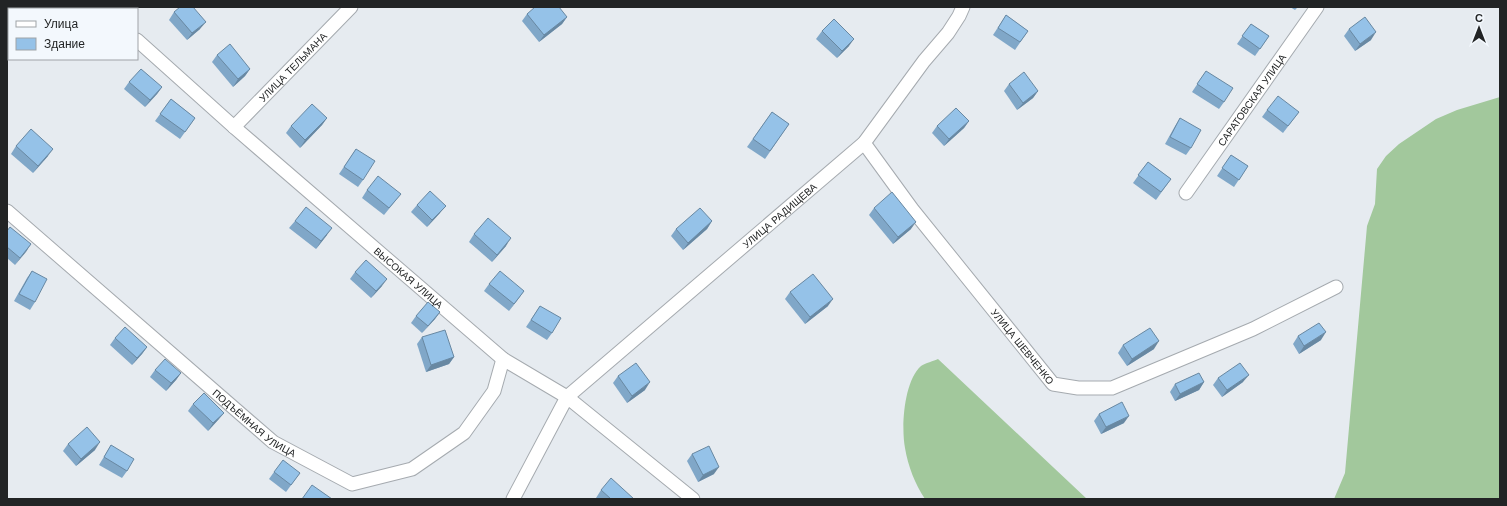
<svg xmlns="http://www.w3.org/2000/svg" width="1507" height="506" font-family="'Work Sans',sans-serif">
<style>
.forest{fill:#a2c89c}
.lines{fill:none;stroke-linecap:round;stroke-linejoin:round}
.minor-casing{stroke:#a5aaaf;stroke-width:15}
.minor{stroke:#fff;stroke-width:13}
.wall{fill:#80a7c8}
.shaded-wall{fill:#6888a2}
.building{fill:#95c2e8;stroke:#6888a2}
.labels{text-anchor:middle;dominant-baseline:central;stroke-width:3;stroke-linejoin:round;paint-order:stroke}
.street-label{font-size:10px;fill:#222425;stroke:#f3f8fd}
</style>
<rect width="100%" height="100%" fill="#e6ebf0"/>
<g class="forest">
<polygon points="1500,97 1500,499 1334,499 1345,473 1367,226 1375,204 1377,169 1386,156 1399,144 1436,119 1457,110"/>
<path d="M938 359 1087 499H925C915 484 908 466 905 448 901 427 904 381 921 366 925 363 934 361 938 359Z"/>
</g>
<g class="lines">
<defs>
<g id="minor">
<polyline points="99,7 102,9"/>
<path id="s1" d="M137 40 234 127 503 359 567 397 693 499"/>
<path id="s2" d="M234 127 351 7"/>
<path id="s3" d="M864 143 912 209 1053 384 1078 388H1112L1253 329 1336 287"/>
<path id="s4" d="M1186 193 1317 7"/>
<path id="s5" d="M7 211 273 442 352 484 412 469 464 433 494 391 503 359"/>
<path id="s6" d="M513 499 567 397 864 143 924 61 948 33 959 16 963 7"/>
</g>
</defs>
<use href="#minor" class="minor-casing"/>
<use href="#minor" class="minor"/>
</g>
<g class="wall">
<polygon points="1290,7 1298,7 1295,10"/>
<polygon points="174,12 200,29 187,40 169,20"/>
<polygon points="527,14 567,17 562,24 539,42 522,21"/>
<polygon points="1006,15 1028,31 1015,50 993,35"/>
<polygon points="1251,24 1269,36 1255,56 1237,44"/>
<polygon points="1349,29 1371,40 1355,51 1344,36"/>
<polygon points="822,31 849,46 837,58 816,39"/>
<polygon points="217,55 250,69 245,76 233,87 212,62"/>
<polygon points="1206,71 1224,102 1219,109 1192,92"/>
<polygon points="129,82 162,87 157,94 145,107 124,89"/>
<polygon points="1009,84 1038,91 1033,98 1017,110 1004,91"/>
<polygon points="171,99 195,118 180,139 155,121"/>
<polygon points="1267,110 1299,112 1283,133 1262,117"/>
<polygon points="772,112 789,124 765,159 747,147"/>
<polygon points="327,118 322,125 300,148 286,133 291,126"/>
<polygon points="1180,118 1191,148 1186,155 1165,144 1175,126"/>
<polygon points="969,121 964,128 944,146 932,133 937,126"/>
<polygon points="16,146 48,156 33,173 11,154"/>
<polygon points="356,149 363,180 358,187 339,174"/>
<polygon points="1231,155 1248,166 1234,187 1217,176"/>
<polygon points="1148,162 1171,179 1156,200 1133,183"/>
<polygon points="367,190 401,194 384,215 362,198"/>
<polygon points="417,205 440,213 427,227 411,212"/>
<polygon points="874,208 911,229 893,244 869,215"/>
<polygon points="295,221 327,235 316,249 289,228"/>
<polygon points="712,221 707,229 683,250 671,236 676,229"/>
<polygon points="7,231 31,244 15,265 7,258"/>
<polygon points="474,234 506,246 492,262 469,242"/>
<polygon points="32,271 35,302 30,310 14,301 27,278"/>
<polygon points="355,272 382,286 371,298 350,279"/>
<polygon points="489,284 524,291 509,311 484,291"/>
<polygon points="790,292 828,306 805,324 785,299"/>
<polygon points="540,306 552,333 547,340 526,327"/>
<polygon points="440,312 435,319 422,333 411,323 416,316"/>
<polygon points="1298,336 1321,340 1299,354 1293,344"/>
<polygon points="422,337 454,357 449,364 426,372 417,344"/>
<polygon points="115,338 147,347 142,354 132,365 110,345"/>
<polygon points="1123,345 1154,349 1127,366 1118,353"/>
<polygon points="155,370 181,373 176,380 166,391 150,377"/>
<polygon points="618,376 645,390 627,403 613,383"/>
<polygon points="1218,378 1243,382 1222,397 1213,385"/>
<polygon points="1204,382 1199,390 1175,401 1170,392 1175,384"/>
<polygon points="193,404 224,413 218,420 208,431 188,411"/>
<polygon points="1099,414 1124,423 1101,434 1094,421"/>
<polygon points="68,444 95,450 76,466 63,451"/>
<polygon points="111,445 127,471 122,478 99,465"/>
<polygon points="692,454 714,474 698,482 687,461"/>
<polygon points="274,472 300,473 286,492 269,479"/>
<polygon points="601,490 634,499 597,499 596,498"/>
</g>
<g class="shaded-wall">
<polygon points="567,17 562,24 539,42 544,35"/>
<polygon points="206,22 200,29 187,40 192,33"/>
<polygon points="1376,32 1371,40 1355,51 1360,44"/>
<polygon points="854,39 849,46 837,58 842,51"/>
<polygon points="250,69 245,76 233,87 238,79"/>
<polygon points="162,87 157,94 145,107 150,100"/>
<polygon points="1038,91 1033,98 1017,110 1023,103"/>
<polygon points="327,118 322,125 300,148 305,140"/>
<polygon points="969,121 964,128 944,146 949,139"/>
<polygon points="53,149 48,156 33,173 38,166"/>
<polygon points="446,206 440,213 427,227 432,220"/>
<polygon points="712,221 707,229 683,250 688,243"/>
<polygon points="916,222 911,229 893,244 898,237"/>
<polygon points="332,228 327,235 316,249 321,241"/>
<polygon points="511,238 506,246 492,262 497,255"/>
<polygon points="31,244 26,252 15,265 20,258"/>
<polygon points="387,279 382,286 371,298 376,291"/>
<polygon points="524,291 519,298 509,311 514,304"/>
<polygon points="833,299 828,306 805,324 810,317"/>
<polygon points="440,312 435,319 422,333"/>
<polygon points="1326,332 1321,340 1299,354 1304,346"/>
<polygon points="1159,341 1154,349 1127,366 1132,359"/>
<polygon points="147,347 142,354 132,365 137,358"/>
<polygon points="454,357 449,364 426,372 431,365"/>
<polygon points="181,373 176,380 166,391 171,383"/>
<polygon points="1249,375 1243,382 1222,397 1227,390"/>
<polygon points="650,382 645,390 627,403 632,396"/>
<polygon points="1204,382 1199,390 1175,401 1180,394"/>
<polygon points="224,413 218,420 208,431 213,423"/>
<polygon points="1129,416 1124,423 1101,434 1106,427"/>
<polygon points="100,442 95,450 76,466 81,459"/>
<polygon points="719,467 714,474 698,482 703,475"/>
</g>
<g class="building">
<polygon points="60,7 71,7 73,9 58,9"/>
<polygon points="180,7 193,7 206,22 192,33 174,12"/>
<polygon points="535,7 559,7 567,17 544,35 527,14"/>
<polygon points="1006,15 1028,31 1020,42 998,28"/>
<polygon points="1365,17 1376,32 1360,44 1349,29"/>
<polygon points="834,19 854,39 842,51 822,31"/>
<polygon points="1251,24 1269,36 1260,49 1242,36"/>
<polygon points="230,44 250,69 238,79 217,55"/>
<polygon points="141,69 162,87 150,100 129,82"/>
<polygon points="1206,71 1233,88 1224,102 1197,84"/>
<polygon points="1024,72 1038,91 1023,103 1009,84"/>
<polygon points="1278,96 1299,112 1288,126 1267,110"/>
<polygon points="171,99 195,118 185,132 160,114"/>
<polygon points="312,104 327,118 305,140 291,126"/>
<polygon points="956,108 969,121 949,139 937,126"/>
<polygon points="772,112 789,124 770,151 753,139"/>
<polygon points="1180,118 1201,130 1191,148 1170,137"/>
<polygon points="31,129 53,149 38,166 16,146"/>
<polygon points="356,149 375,161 363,180 344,167"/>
<polygon points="1231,155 1248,166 1239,180 1222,168"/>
<polygon points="1148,162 1171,179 1161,192 1138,175"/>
<polygon points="378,176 401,194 389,208 367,190"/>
<polygon points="430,191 446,206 432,220 417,205"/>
<polygon points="892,192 916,222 898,237 874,208"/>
<polygon points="306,207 332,228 321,241 295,221"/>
<polygon points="700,208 712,221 688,243 676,229"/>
<polygon points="488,218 511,238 497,255 474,234"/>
<polygon points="10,227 31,244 20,258 7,247 7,231"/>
<polygon points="366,260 387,279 376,291 355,272"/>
<polygon points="32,271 47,279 35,302 19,294"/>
<polygon points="500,271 524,291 514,304 489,284"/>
<polygon points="813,274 833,299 810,317 790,292"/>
<polygon points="428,302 440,312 428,326 416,316"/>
<polygon points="540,306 561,318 552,333 531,320"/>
<polygon points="1319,323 1326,332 1304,346 1298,336"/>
<polygon points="125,327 147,347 137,358 115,338"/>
<polygon points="1150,328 1159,341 1132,359 1123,345"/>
<polygon points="445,330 454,357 431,365 422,337"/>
<polygon points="165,359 181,373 171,383 155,370"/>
<polygon points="636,363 650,382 632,396 618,376"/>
<polygon points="1240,363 1249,375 1227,390 1218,378"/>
<polygon points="1199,373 1204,382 1180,394 1175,384"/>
<polygon points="204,393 224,413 213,423 193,404"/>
<polygon points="1122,402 1129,416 1106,427 1099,414"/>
<polygon points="87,427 100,442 81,459 68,444"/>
<polygon points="111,445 134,459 127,471 104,457"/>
<polygon points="709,446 719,467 703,475 692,454"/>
<polygon points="283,460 300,473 291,485 274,472"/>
<polygon points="611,478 634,499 611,499 601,490"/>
<polygon points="312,485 332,499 302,499"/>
</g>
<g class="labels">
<g class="street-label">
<text stroke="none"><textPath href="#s2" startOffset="84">УЛИЦА ТЕЛЬМАНА</textPath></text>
<text stroke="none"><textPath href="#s4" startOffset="114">САРАТОВСКАЯ УЛИЦА</textPath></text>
<text stroke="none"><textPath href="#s6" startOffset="395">УЛИЦА РАДИЩЕВА</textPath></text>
<text stroke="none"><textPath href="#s1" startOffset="361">ВЫСОКАЯ УЛИЦА</textPath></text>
<text stroke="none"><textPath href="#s3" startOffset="258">УЛИЦА ШЕВЧЕНКО</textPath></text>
<text stroke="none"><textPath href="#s5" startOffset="326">ПОДЪЁМНАЯ УЛИЦА</textPath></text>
</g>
</g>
<rect width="1507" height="506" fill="none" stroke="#222425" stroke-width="16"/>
<rect x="8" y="8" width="130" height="52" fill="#f3f8fd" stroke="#9fa3a7"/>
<rect x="16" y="21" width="20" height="6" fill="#ffffff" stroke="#9fa3a7"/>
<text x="44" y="28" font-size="12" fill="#222425">Улица</text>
<rect x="16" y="38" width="20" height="12" fill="#95c2e8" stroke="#9fa3a7"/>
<text x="44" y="48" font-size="12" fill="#222425">Здание</text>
<g transform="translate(1479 28)" stroke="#f3f8fd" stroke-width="3" paint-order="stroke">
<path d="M0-3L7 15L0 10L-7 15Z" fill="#222425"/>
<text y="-6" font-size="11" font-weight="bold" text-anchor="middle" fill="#222425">С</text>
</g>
</svg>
